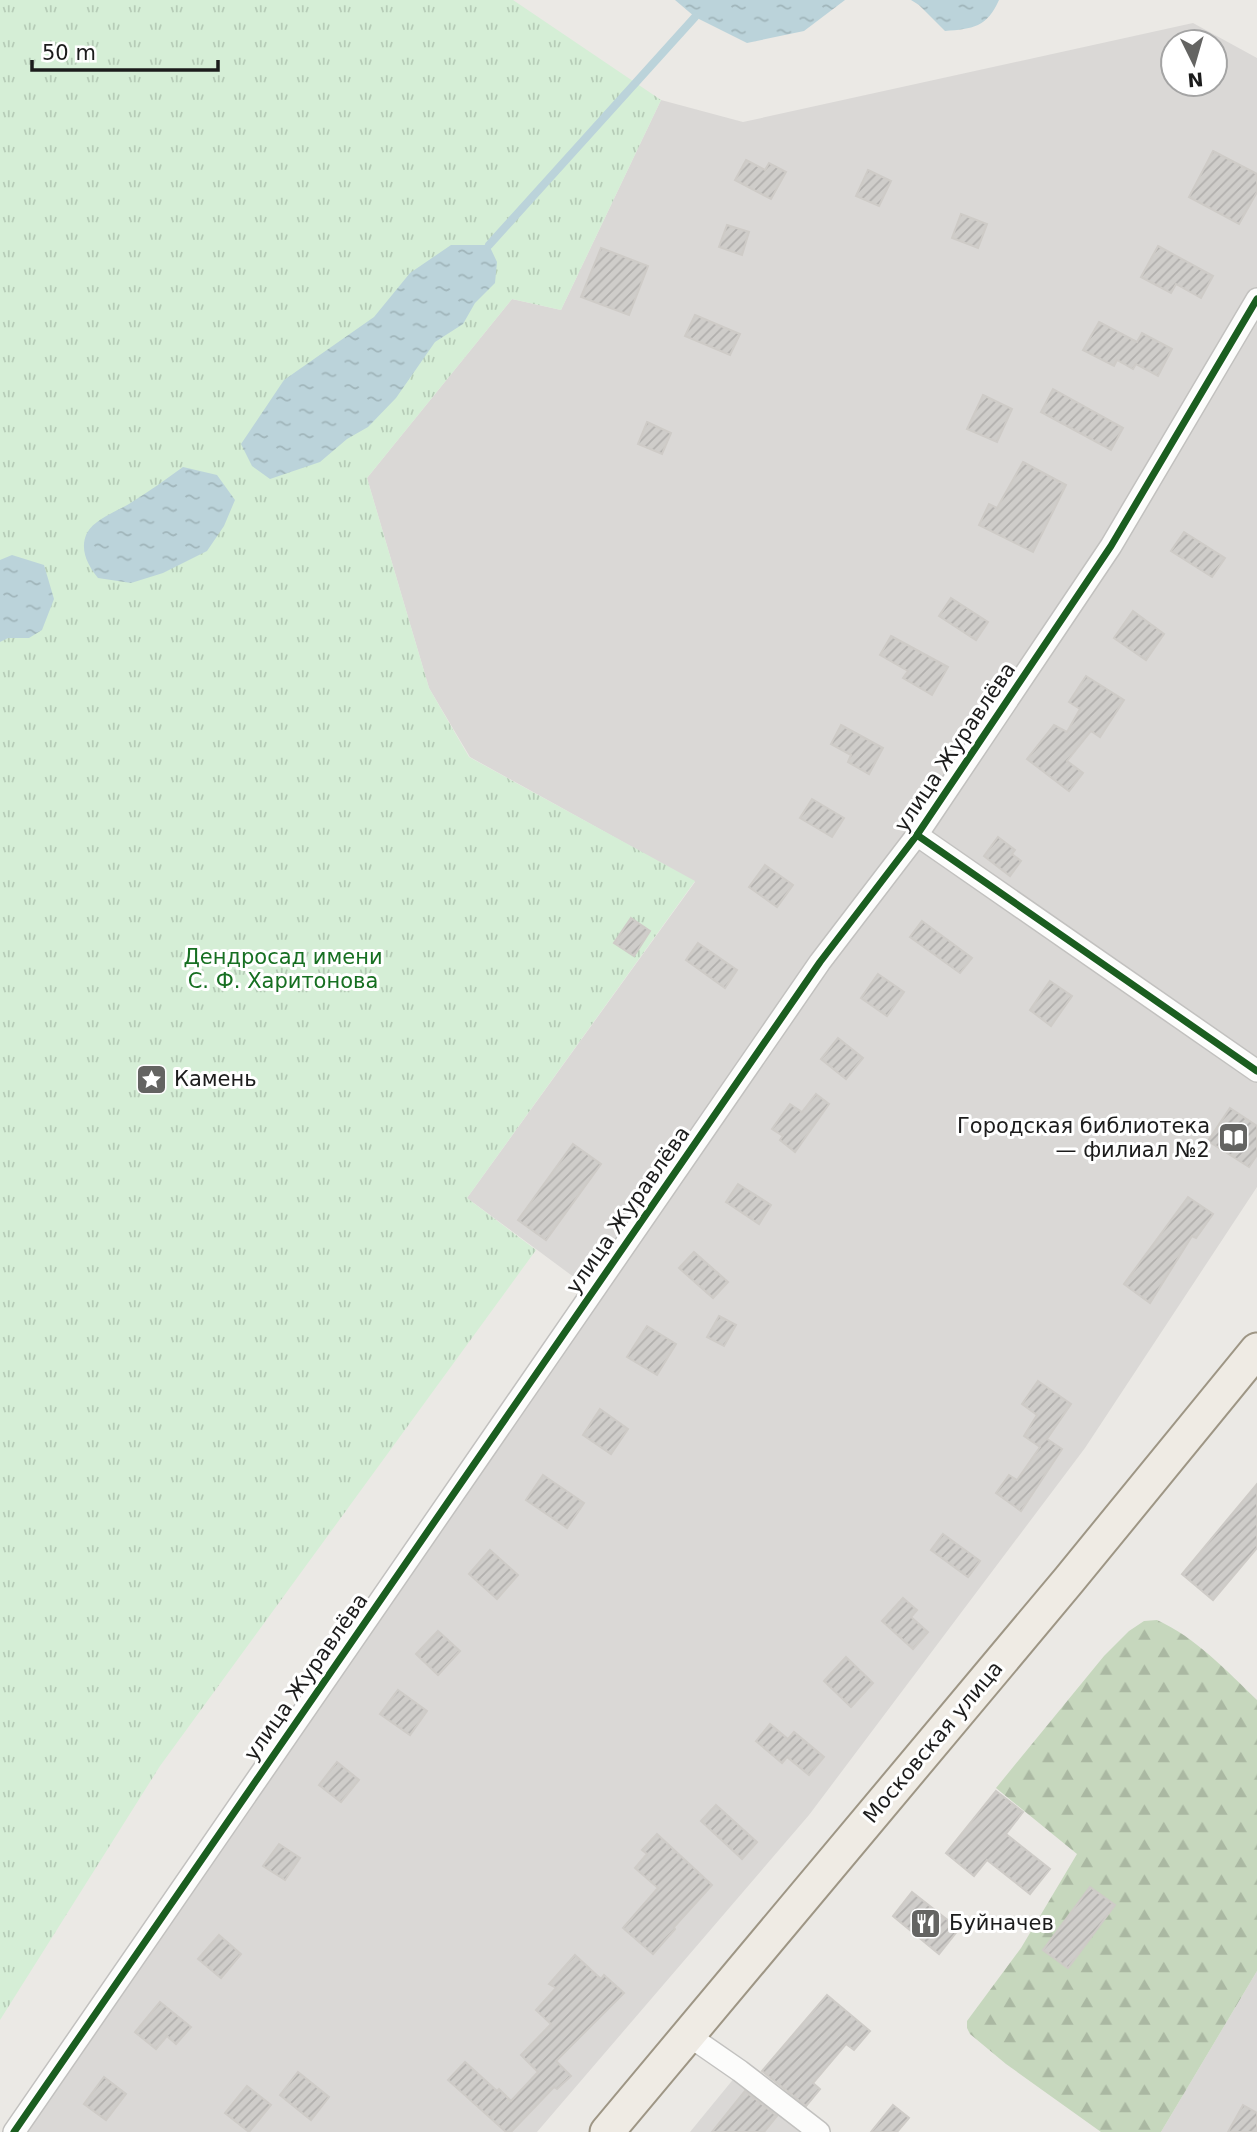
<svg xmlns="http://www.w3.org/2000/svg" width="1257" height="2132" font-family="'DejaVu Sans',sans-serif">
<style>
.residential{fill:#dad8d6;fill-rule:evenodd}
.forest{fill:url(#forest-firs)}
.park{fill:url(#park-tufts)}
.water{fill:url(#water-ripples)}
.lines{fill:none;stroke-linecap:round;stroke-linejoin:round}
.stream{stroke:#bbd3da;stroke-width:8}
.building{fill:url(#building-hatch);stroke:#cecbc7;stroke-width:2}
.street-casing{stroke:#c2c1bf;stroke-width:24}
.primary-casing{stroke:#9e9685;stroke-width:37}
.street{stroke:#fcfcfb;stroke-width:21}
.primary{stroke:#efebe4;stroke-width:33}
.cycleway-casing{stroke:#fff;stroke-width:11}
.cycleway{stroke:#1b5e20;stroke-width:7}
.labels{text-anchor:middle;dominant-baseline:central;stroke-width:6;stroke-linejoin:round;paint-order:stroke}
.street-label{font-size:21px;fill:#1c1c1c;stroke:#fff}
.park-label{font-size:21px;fill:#166f21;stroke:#fff}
.poi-label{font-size:21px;fill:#1c1c1c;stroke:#fff;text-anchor:start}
</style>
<defs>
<pattern id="forest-firs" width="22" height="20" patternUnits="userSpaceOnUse" patternTransform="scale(1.75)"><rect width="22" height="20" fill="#c6d7bd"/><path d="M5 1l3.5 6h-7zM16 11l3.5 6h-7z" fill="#aab8a2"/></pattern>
<pattern id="park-tufts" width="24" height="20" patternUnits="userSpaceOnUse" patternTransform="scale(1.75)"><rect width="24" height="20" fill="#d5eed6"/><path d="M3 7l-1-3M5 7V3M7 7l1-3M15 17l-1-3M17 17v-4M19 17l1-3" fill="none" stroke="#b6ccb7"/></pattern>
<pattern id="water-ripples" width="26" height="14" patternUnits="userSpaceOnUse" patternTransform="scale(1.75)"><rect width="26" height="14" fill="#bbd3da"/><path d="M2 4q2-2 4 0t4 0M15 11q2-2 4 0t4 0" fill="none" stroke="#a0b5ba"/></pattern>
<pattern id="building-hatch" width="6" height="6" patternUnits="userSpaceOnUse" patternTransform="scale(1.75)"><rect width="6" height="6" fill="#cfcdca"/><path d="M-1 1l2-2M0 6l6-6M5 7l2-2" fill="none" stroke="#b1afad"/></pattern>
</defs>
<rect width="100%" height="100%" fill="#ebe9e5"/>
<g class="residential">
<path d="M1193 23 1257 58V1187L1085 1448 809 1815 537 2132H25L594 1292 467 1198 695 882 470 757 429 688 367 478 512 299 561 310 661 100 743 122ZM1173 42H1215V84H1173Z"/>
<polygon points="1257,1971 1257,2132 1161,2132"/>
<polygon points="740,2071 817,2132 690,2132"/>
</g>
<path class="forest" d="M1157 1620C1195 1637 1227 1671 1257 1700V1971L1161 2132H1101L1006 2064 970 2034 967 2028V2021L1021 1948 1077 1854 996 1788 1104 1656 1129 1631 1144 1621Z"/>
<polygon class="park" points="0,0 513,0 661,100 561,310 512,299 367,478 429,688 469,757 695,881 467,1198 536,1250 160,1766 0,2020"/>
<g class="water">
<polygon points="675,0 845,0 804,31 747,43 695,17"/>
<path d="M911 0H999C987 27 973 29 945 31L919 5Z"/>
<polygon points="451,245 489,245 497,262 495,283 475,303 463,324 435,342 396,398 368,427 347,439 320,462 270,479 252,466 241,444 284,380 374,317 410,273"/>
<path d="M183 467 217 475 235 500 224 526 207 551 163 573 131 583 98 578C88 566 79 549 87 533 94 519 120 510 132 502 150 491 166 479 183 467Z"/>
<polygon points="12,555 44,565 54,599 42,630 29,638 8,638 0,642 0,560"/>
</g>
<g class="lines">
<polyline class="stream" points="489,245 695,17"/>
</g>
<g class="building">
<polygon points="1213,151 1257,174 1257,192 1239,224 1189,197"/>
<polygon points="746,160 765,170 769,163 786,172 771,199 735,180"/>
<polygon points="868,170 891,181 879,206 856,196"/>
<polygon points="961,214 987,224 978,248 952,238"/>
<polygon points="727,225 749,232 742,255 719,247"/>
<polygon points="1158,246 1213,276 1201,298 1176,284 1171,293 1141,277"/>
<polygon points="601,248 648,266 629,315 581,297"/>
<polygon points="695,315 740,334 730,355 685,336"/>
<polygon points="1099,322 1137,342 1142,333 1172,349 1158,376 1136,364 1133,369 1117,360 1114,366 1083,350"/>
<polygon points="1053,389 1123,428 1111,450 1041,412"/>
<polygon points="983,395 1012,409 997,442 967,429"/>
<polygon points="647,422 671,433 662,454 638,444"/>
<polygon points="1023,462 1066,485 1033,552 979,525 989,504 997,508"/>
<polygon points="1184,532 1225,558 1212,577 1171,551"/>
<polygon points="951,598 988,622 976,640 939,616"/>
<polygon points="1133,611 1164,634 1146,660 1114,638"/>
<polygon points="891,636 948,667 932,695 903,678 908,671 880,655"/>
<polygon points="1086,676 1124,700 1100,737 1091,731 1067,761 1083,773 1069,791 1027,759 1054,725 1067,732 1080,709 1069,702"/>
<polygon points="841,725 883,748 869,774 848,762 851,755 831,744"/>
<polygon points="812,799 844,818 832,837 800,818"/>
<polygon points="998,837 1015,850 1012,854 1021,861 1010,876 984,856"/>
<polygon points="765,865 793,885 777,907 749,887"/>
<polygon points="631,918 650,931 634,956 614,943"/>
<polygon points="922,921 972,958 960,973 910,937"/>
<polygon points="698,943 737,970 725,988 686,960"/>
<polygon points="878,974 904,992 887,1016 861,998"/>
<polygon points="1050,981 1072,996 1051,1026 1030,1010"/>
<polygon points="838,1038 863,1058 846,1079 821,1059"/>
<polygon points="816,1094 829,1104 795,1152 780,1140 783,1136 772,1129 790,1104 802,1112"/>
<polygon points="1230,1108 1257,1126 1257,1155 1249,1167 1208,1141"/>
<polygon points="573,1144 601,1164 546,1240 518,1220"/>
<polygon points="738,1184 771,1205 759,1224 726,1202"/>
<polygon points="1188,1197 1213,1214 1196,1238 1192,1236 1150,1303 1124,1284"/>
<polygon points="694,1252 728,1282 713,1298 679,1268"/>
<polygon points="719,1316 736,1325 724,1346 707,1337"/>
<polygon points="647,1326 676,1344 657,1375 627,1357"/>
<polygon points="1038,1381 1071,1404 1047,1439 1062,1449 1021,1511 996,1493 1009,1475 1017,1480 1040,1447 1024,1436 1037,1415 1022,1404"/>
<polygon points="600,1409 628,1429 611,1454 583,1435"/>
<polygon points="543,1475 584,1503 567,1528 526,1500"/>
<polygon points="1257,1484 1257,1548 1213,1600 1182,1574"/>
<polygon points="943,1534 980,1561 968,1577 931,1550"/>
<polygon points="490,1550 518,1575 497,1599 469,1574"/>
<polygon points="903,1598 917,1610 911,1617 928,1632 913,1649 882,1621"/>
<polygon points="438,1631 460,1651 438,1675 416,1654"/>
<polygon points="846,1657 873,1683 851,1707 824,1681"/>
<polygon points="398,1690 427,1711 410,1735 380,1714"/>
<polygon points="770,1724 788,1739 794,1732 824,1757 809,1775 787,1757 782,1763 756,1741"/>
<polygon points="337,1762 359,1780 341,1802 319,1785"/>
<polygon points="996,1791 1023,1812 1006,1834 1050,1869 1030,1894 987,1860 974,1876 946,1853"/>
<polygon points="716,1805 757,1842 742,1859 701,1821"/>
<polygon points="657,1834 712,1885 674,1927 675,1929 653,1954 623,1928 658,1888 635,1868 647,1854 642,1850"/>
<polygon points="279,1844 300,1858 285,1880 263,1866"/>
<polygon points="1090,1887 1115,1905 1068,1968 1043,1950"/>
<polygon points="912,1892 959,1929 939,1954 893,1916"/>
<polygon points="219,1935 241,1954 221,1978 198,1959"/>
<polygon points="575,1955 601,1979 604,1975 624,1993 556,2061 571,2076 557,2089 554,2087 511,2132 506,2132 448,2080 465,2062 497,2091 499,2089 511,2101 538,2072 521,2055 551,2024 536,2010 556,1988 549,1984"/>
<polygon points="827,1995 870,2031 854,2050 846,2044 813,2083 820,2089 806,2106 762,2071"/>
<polygon points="160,2002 191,2027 176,2044 167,2036 156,2049 135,2032"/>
<polygon points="298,2072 329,2097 311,2120 280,2095"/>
<polygon points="104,2077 126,2094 106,2120 84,2104"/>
<polygon points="247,2086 271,2105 249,2132 225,2113"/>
<polygon points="745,2091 777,2116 764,2132 712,2132"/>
<polygon points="893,2105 909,2118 897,2132 871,2132"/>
<polygon points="1243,2105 1257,2113 1257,2132 1228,2132"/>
</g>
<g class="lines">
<defs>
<g id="street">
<polyline points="917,835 1257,1071"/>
<polyline points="688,2035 740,2071 819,2132"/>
<polyline points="14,2132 820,962 917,835 1111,546 1257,299"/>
</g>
<polyline id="primary" points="607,2132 1069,1580 1257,1350"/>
</defs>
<use href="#street" class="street-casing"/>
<use href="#primary" class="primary-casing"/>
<use href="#street" class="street"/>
<use href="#primary" class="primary"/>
<defs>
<g id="cycleway">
<polyline points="917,835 1257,1071"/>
<polyline points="14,2132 820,962 917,835 1111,546 1257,299"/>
</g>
</defs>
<use href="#cycleway" class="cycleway-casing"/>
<use href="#cycleway" class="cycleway"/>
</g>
<defs>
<symbol id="sight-square" viewBox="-11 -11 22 22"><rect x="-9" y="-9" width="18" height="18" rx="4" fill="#646462" stroke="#fff"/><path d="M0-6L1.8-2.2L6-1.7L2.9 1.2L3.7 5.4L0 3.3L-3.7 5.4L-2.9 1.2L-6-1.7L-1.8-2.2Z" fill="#fff"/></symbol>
<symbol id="library-square" viewBox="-11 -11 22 22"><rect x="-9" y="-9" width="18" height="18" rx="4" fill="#646462" stroke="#fff"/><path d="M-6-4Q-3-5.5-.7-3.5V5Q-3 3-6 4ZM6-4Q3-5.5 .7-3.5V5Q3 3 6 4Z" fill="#fff"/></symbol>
<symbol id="restaurant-square" viewBox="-11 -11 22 22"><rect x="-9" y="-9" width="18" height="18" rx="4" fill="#646462" stroke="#fff"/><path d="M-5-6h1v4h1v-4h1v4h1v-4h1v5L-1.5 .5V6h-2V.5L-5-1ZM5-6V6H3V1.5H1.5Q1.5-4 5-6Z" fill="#fff"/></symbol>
</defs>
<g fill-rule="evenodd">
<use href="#sight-square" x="134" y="1062" width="35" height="35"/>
<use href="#library-square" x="1216" y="1120" width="35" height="35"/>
<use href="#restaurant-square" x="908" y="1906" width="35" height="35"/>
</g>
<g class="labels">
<g class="street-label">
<text transform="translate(955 747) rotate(-56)">улица Журавлёва</text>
<text transform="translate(628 1210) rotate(-55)">улица Журавлёва</text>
<text transform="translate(306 1677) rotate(-55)">улица Журавлёва</text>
<text transform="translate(933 1742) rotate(-50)">Московская улица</text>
</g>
<g class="park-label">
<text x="283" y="957">Дендросад имени<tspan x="283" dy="24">С. Ф. Харитонова</tspan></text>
</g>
<g class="poi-label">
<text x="174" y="1079">Камень</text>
<text x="1210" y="1126" text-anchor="end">Городская библиотека<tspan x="1210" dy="24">— филиал №2</tspan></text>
<text x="949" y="1923">Буйначев</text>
</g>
</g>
<g transform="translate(1194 63) rotate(175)"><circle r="33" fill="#ffffff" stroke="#a4a4a4" stroke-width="2"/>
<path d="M0-5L12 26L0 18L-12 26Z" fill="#646462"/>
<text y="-10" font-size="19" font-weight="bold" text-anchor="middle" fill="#1c1c1c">N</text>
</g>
<path d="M32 60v10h186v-10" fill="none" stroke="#1c1c1c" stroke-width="3.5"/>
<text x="42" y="60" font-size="21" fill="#1c1c1c" stroke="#ffffff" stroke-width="5" paint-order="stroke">50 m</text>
</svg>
